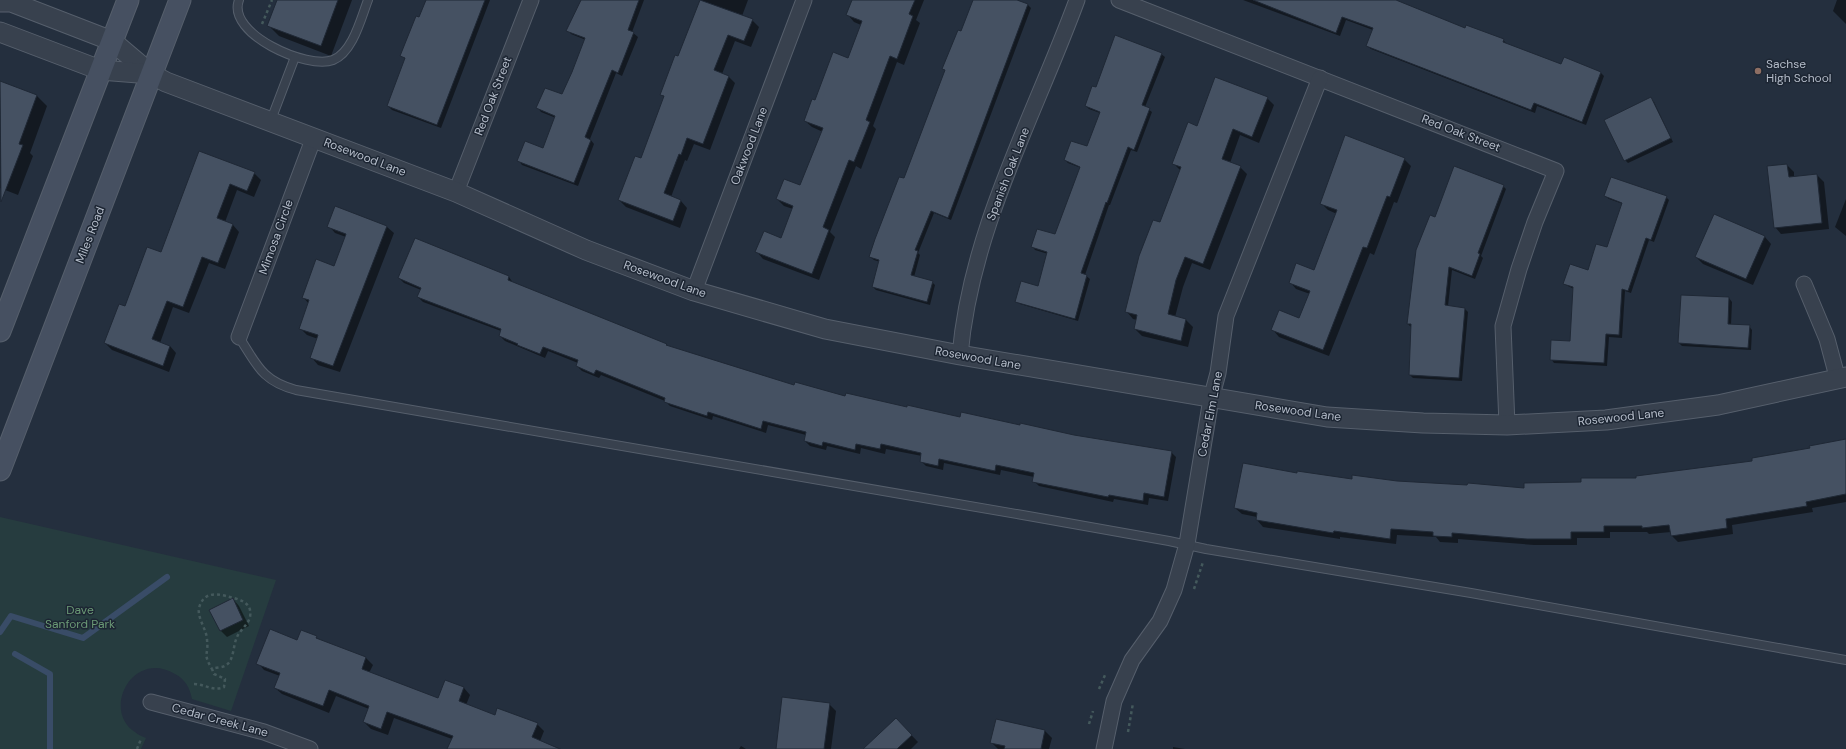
<svg xmlns="http://www.w3.org/2000/svg" width="1846" height="749" font-family="'DM Sans',sans-serif">
<style>
.green{fill:#263c3f}
.shadow{fill:#0007}
.lines{fill:none;stroke-linecap:round;stroke-linejoin:round}
.stream{stroke:#394c67;stroke-width:6}
.building{fill:#455162;stroke:#1f2835}
.service-casing{stroke:#565f6c;stroke-width:10}
.minor-casing{stroke:#565f6c;stroke-width:17}
.tertiary-casing{stroke:#565f6c;stroke-width:21}
.secondary-casing{stroke:#565f6c;stroke-width:23}
.path{stroke:#44595c;stroke-width:2.5;stroke-dasharray:3 3;stroke-linecap:butt}
.service{stroke:#38414e;stroke-width:8}
.minor{stroke:#38414e;stroke-width:15}
.tertiary{stroke:#38414e;stroke-width:19}
.secondary{stroke:#465061;stroke-width:21}
.education-dot{fill:#8d6e63;stroke:#1d2633;stroke-width:1.5}
.labels{text-anchor:middle;dominant-baseline:central;stroke-width:3;stroke-linejoin:round;paint-order:stroke}
.poi-label{font-size:12px;fill:#b4bcc9;stroke:#1d2633;text-anchor:start}
.street-label{font-size:12px;fill:#b4bcc9;stroke:#1d2633}
.park-label{font-size:12px;fill:#6b9a76;stroke:#1d2633}
</style>
<rect width="100%" height="100%" fill="#242f3e"/>
<path class="green" d="M0 517 276 580 231 711 192 699C190 688 185 679 175 674 133 649 101 710 135 732 138 735 142 736 146 738L141 749H0Z"/>
<g class="shadow">
<polygon points="278,0 352,0 331,56 279,36 269,26"/>
<polygon points="427,0 490,0 441,128 392,110 388,106 406,60 402,56"/>
<polygon points="581,0 644,0 632,32 638,37 622,76 616,73 590,139 594,144 578,186 522,165 519,161 543,149 556,118 541,112 538,108 562,96 586,40 571,34 568,30"/>
<polygon points="701,0 748,0 742,16 752,20 759,27 751,47 735,41 722,74 728,76 735,83 710,150 694,144 687,161 685,160 671,197 681,201 687,208 680,228 626,207 619,200 641,159 665,98 661,94 679,58"/>
<polygon points="853,0 924,0 916,20 920,23 904,65 897,62 873,126 876,129 861,169 856,166 830,232 835,237 819,280 763,259 757,252 782,239 793,209 784,206 777,199 801,187 823,132 812,127 805,121 815,102 848,59 861,25 854,22 848,15"/>
<polygon points="974,0 1014,0 1028,5 1031,8 951,220 934,213 918,253 920,255 914,277 932,282 935,285 930,305 876,290 873,287 880,262 874,260 870,257 905,180 946,71 944,69 962,32"/>
<polygon points="1243,0 1391,0 1466,29 1503,40 1507,44 1562,65 1601,73 1604,76 1586,125 1537,106 1535,113 1371,49 1367,46 1373,30 1346,20 1340,36"/>
<polygon points="1837,0 1846,0 1846,24 1833,11"/>
<polygon points="1161,54 1165,57 1145,107 1152,112 1137,152 1131,150 1110,205 1109,205 1085,275 1090,279 1078,321 1020,304 1016,301 1038,287 1048,254 1035,250 1032,246 1055,236 1081,168 1068,163 1065,160 1087,148 1100,113 1089,109 1086,106 1096,88"/>
<polygon points="0,82 37,96 47,106 30,153 33,156 18,195 0,188"/>
<polygon points="1267,98 1274,105 1259,143 1240,135 1230,163 1240,167 1247,174 1210,270 1192,263 1183,287 1175,317 1186,320 1193,327 1188,347 1142,336 1135,329 1137,320 1133,319 1127,312 1181,171 1173,163 1197,127"/>
<polygon points="1651,99 1654,102 1673,142 1628,163 1625,160"/>
<polygon points="199,152 254,173 261,180 254,197 237,190 225,222 233,225 239,232 225,269 209,263 189,313 173,307 160,343 170,346 176,353 169,372 112,350 105,343 125,307 161,253"/>
<polygon points="1404,159 1411,166 1397,203 1394,202 1374,255 1370,253 1329,356 1279,337 1273,330 1300,319 1310,294 1296,289 1290,282 1314,272 1337,214 1328,210 1321,203"/>
<polygon points="1787,165 1794,172 1794,177 1817,175 1824,182 1829,229 1781,234 1775,227"/>
<polygon points="1503,186 1506,189 1481,256 1483,258 1475,279 1452,270 1448,306 1465,309 1468,312 1462,381 1413,378 1410,375 1411,327 1408,324 1435,218"/>
<polygon points="1605,196 1666,197 1669,200 1654,242 1649,240 1631,293 1625,291 1622,338 1609,337 1607,366 1554,363 1551,359 1571,342 1574,289 1564,284 1588,271 1607,248 1623,204 1609,199"/>
<polygon points="1846,199 1846,236 1835,227"/>
<polygon points="1714,215 1765,237 1771,244 1753,285 1703,264 1696,257"/>
<polygon points="329,226 387,227 394,233 340,372 318,365 312,358 318,339 307,335 300,328 309,304 303,297 335,267 346,237 335,233"/>
<polygon points="416,239 509,277 513,283 669,347 795,386 961,418 1020,426 1171,452 1176,457 1168,501 1149,498 1148,505 1114,499 1113,502 1039,486 1034,481 1034,477 1001,470 1000,475 944,463 943,470 926,466 921,461 922,456 886,449 885,454 861,448 860,454 827,446 826,450 810,446 805,441 806,435 768,425 766,433 713,416 712,420 670,406 665,401 601,375 599,378 582,371 577,366 578,363 548,351 545,358 505,341 500,336 501,331 423,302 418,297 421,290 404,283 399,278"/>
<polygon points="1682,296 1729,298 1732,302 1731,325 1749,326 1752,330 1751,350 1682,346 1679,343"/>
<polygon points="1846,440 1846,502 1812,508 1813,512 1732,525 1733,534 1678,542 1672,536 1671,532 1649,534 1647,532 1610,532 1610,538 1577,538 1577,545 1534,545 1458,539 1458,543 1440,542 1436,537 1397,535 1396,544 1340,537 1340,539 1263,527 1257,520 1257,517 1242,514 1235,508 1297,475 1353,480 1525,489 1637,479 1753,462"/>
<polygon points="233,599 239,606 249,626 227,637 220,630"/>
<polygon points="316,637 320,640 366,658 373,665 369,673 438,700 464,688 470,695 466,705 495,716 537,724 544,731 540,741 561,749 449,749 452,739 394,718 388,735 371,729 364,722 369,709 336,696 329,713 282,694 275,688 280,676 264,670 258,663 298,641"/>
<polygon points="829,704 836,711 831,749 777,749"/>
<polygon points="896,719 918,742 911,749 865,749"/>
<polygon points="1045,731 1052,738 1049,749 998,749 992,743"/>
<polygon points="741,746 746,749 739,749"/>
<polygon points="1173,747 1185,749 1173,749"/>
</g>
<g class="lines">
<g class="stream">
<polyline points="0,632 11,616 83,638 167,577"/>
<polyline points="15,654 50,674 50,749"/>
</g>
</g>
<g class="building">
<polygon points="277,0 338,0 321,46 267,26"/>
<polygon points="426,0 485,0 437,125 387,106 405,58 400,56 416,16 419,17"/>
<polygon points="581,0 639,0 628,30 634,32 618,73 612,70 585,137 591,140 574,183 517,161 525,141 543,148 555,116 536,108 545,88 562,94 572,72 585,38 566,31"/>
<polygon points="700,0 753,19 744,41 728,35 714,70 729,76 703,144 687,138 681,155 679,154 664,193 681,200 673,221 618,200 635,156 641,158 664,96 660,95 675,55 678,56"/>
<polygon points="852,0 915,0 909,14 913,16 897,59 890,56 866,120 870,122 854,162 849,160 823,227 829,230 812,274 755,252 764,231 781,238 793,206 776,199 784,179 800,185 823,128 804,121 812,99 815,100 833,52 848,58 862,21 846,15"/>
<polygon points="973,0 1017,0 1028,4 948,218 931,211 915,250 918,251 911,275 933,281 927,302 872,287 879,260 869,257 875,239 899,177 904,178 945,70 942,69 958,30 961,31"/>
<polygon points="1253,0 1396,0 1465,28 1466,25 1504,39 1503,42 1561,64 1564,57 1601,72 1582,122 1534,103 1531,110 1366,46 1373,28 1342,17 1336,33"/>
<polygon points="1115,35 1162,53 1142,105 1150,108 1134,150 1128,147 1107,203 1106,202 1081,273 1087,275 1075,319 1015,302 1021,281 1038,286 1047,252 1031,247 1037,229 1055,234 1080,167 1064,160 1071,141 1087,146 1100,112 1085,106 1092,86 1096,87"/>
<polygon points="1215,77 1268,97 1252,137 1233,129 1222,159 1241,166 1203,264 1185,257 1176,280 1168,314 1186,319 1181,341 1134,329 1137,315 1125,312 1139,256 1153,220 1160,222 1181,167 1172,164 1188,122 1197,126"/>
<polygon points="0,81 37,95 19,144 23,145 1,202"/>
<polygon points="1651,97 1671,138 1624,161 1604,120"/>
<polygon points="1345,135 1405,158 1390,197 1387,196 1367,248 1363,247 1323,350 1271,330 1279,310 1299,318 1310,291 1289,283 1296,263 1314,270 1328,233 1337,210 1320,204"/>
<polygon points="199,151 255,172 247,191 230,184 217,218 233,224 218,263 202,257 183,307 167,301 152,339 170,346 163,366 104,343 119,304 125,306 147,247 161,252"/>
<polygon points="1787,164 1789,177 1817,174 1822,223 1774,228 1767,166"/>
<polygon points="1454,166 1504,185 1478,253 1480,254 1472,276 1449,267 1445,305 1465,308 1459,378 1409,375 1411,324 1407,324 1416,250 1430,215 1435,217"/>
<polygon points="1611,177 1667,196 1651,240 1646,238 1628,291 1622,289 1619,335 1606,334 1604,363 1550,360 1551,340 1570,341 1573,287 1563,284 1570,264 1588,270 1596,244 1607,247 1622,203 1604,196"/>
<polygon points="335,206 387,226 333,366 310,358 318,335 299,329 309,300 302,298 316,259 334,266 346,234 327,227"/>
<polygon points="1714,214 1765,236 1746,279 1695,257"/>
<polygon points="415,238 509,276 508,280 667,344 666,345 794,385 795,382 845,396 846,393 907,407 907,405 960,417 961,412 1020,425 1020,423 1074,435 1172,451 1164,497 1144,493 1143,501 1109,495 1108,497 1032,482 1034,473 996,465 995,471 939,459 938,466 920,462 921,453 881,444 880,449 856,444 855,450 823,442 822,446 804,441 806,432 763,421 761,429 708,412 707,416 664,402 665,398 596,370 594,374 576,366 578,360 543,347 540,354 517,345 518,344 499,336 501,329 417,297 421,288 398,278"/>
<polygon points="1681,295 1729,297 1728,324 1750,325 1748,348 1678,343"/>
<polygon points="1846,439 1846,494 1806,502 1807,506 1726,519 1727,528 1671,536 1669,525 1642,528 1642,526 1604,526 1604,532 1571,532 1571,539 1527,539 1452,533 1452,537 1433,536 1433,532 1391,529 1390,539 1334,531 1333,533 1256,520 1257,513 1234,508 1243,463 1297,473 1297,471 1352,479 1352,475 1397,481 1467,485 1468,483 1524,488 1524,483 1581,482 1581,478 1636,478 1636,476 1752,461 1752,458 1810,448 1809,446"/>
<polygon points="233,598 243,620 220,631 209,610"/>
<polygon points="270,629 297,640 301,630 317,636 316,638 366,657 362,669 438,698 445,680 464,687 459,701 495,715 497,708 538,723 532,737 560,749 447,749 453,736 387,712 381,729 363,722 369,706 329,690 323,706 274,688 280,673 256,664"/>
<polygon points="782,697 830,703 824,749 776,749"/>
<polygon points="896,718 912,735 897,749 863,749"/>
<polygon points="996,719 1045,730 1041,749 1004,749 1005,746 990,743"/>
</g>
<g class="lines">
<defs>
<g id="service">
<path d="M239 0C226 34 308 70 333 60 353 52 361 18 368 0"/>
<polyline points="271,120 295,57"/>
<path d="M239 337C257 365 262 381 296 390L1034 517 1169 541 1206 549 1471 593 1846 660"/>
</g>
<g id="minor">
<polyline points="1119,0 1556,171 1535,222 1519,269 1503,326 1507,425"/>
<polyline points="456,192 531,0"/>
<polyline points="1804,284 1827,339 1838,380"/>
<polyline points="694,291 804,0"/>
<polyline points="239,337 314,137"/>
<path d="M960 355C971 229 1034 117 1077 0"/>
<polyline points="151,702 264,732 310,749"/>
<polyline points="1104,749 1114,701 1132,660 1160,621 1174,590 1187,544 1211,399 1218,373 1226,316 1320,78"/>
</g>
<g id="tertiary">
<polyline points="0,2 11,2 112,41 151,74 166,82 456,192 586,250 694,291 825,329 960,355 1327,417 1423,423 1507,425 1606,420 1718,405 1846,377"/>
<polyline points="0,32 100,70 151,74"/>
</g>
<g id="secondary">
<polyline points="0,331 128,0"/>
<polyline points="0,470 180,0"/>
</g>
</defs>
<use href="#service" class="service-casing"/>
<use href="#minor" class="minor-casing"/>
<use href="#tertiary" class="tertiary-casing"/>
<use href="#secondary" class="secondary-casing"/>
<g class="path">
<polyline points="262,24 272,0"/>
<polyline points="1194,589 1203,562"/>
<path d="M194 684C205 684 213 692 224 687L225 679 214 674 212 669C216 667 223 668 226 665 234 661 233 645 237 637 240 630 248 625 250 617 253 601 237 599 226 596 214 593 203 593 199 608 197 618 207 630 207 640 209 656 202 652 212 669"/>
<polyline points="1099,689 1105,675"/>
<polyline points="1089,724 1093,711"/>
<polyline points="1128,732 1133,703"/>
<polyline points="137,749 141,739"/>
</g>
<use href="#service" class="service"/>
<use href="#minor" class="minor"/>
<use href="#tertiary" class="tertiary"/>
<use href="#secondary" class="secondary"/>
</g>
<circle class="education-dot" cx="1758" cy="71" r="4"/>
<g class="labels">
<g class="poi-label">
<text x="1766" y="64">Sachse<tspan x="1766" dy="14">High School</tspan></text>
</g>
<g class="street-label">
<text transform="translate(493 96) rotate(-69)">Red Oak Street</text>
<text transform="translate(1461 133) rotate(21)">Red Oak Street</text>
<text transform="translate(749 146) rotate(-69)">Oakwood Lane</text>
<text transform="translate(365 157) rotate(21)">Rosewood Lane</text>
<text transform="translate(1008 174) rotate(-69)">Spanish Oak Lane</text>
<text transform="translate(90 235) rotate(-69)">Miles Road</text>
<text transform="translate(276 237) rotate(-70)">Mimosa Circle</text>
<text transform="translate(665 279) rotate(20)">Rosewood Lane</text>
<text transform="translate(978 358) rotate(10)">Rosewood Lane</text>
<text transform="translate(1298 411) rotate(8)">Rosewood Lane</text>
<text transform="translate(1210 414) rotate(-79)">Cedar Elm Lane</text>
<text transform="translate(1621 417) rotate(-6)">Rosewood Lane</text>
<text transform="translate(220 720) rotate(15)">Cedar Creek Lane</text>
</g>
<g class="park-label">
<text x="80" y="610">Dave<tspan x="80" dy="14">Sanford Park</tspan></text>
</g>
</g>
</svg>
